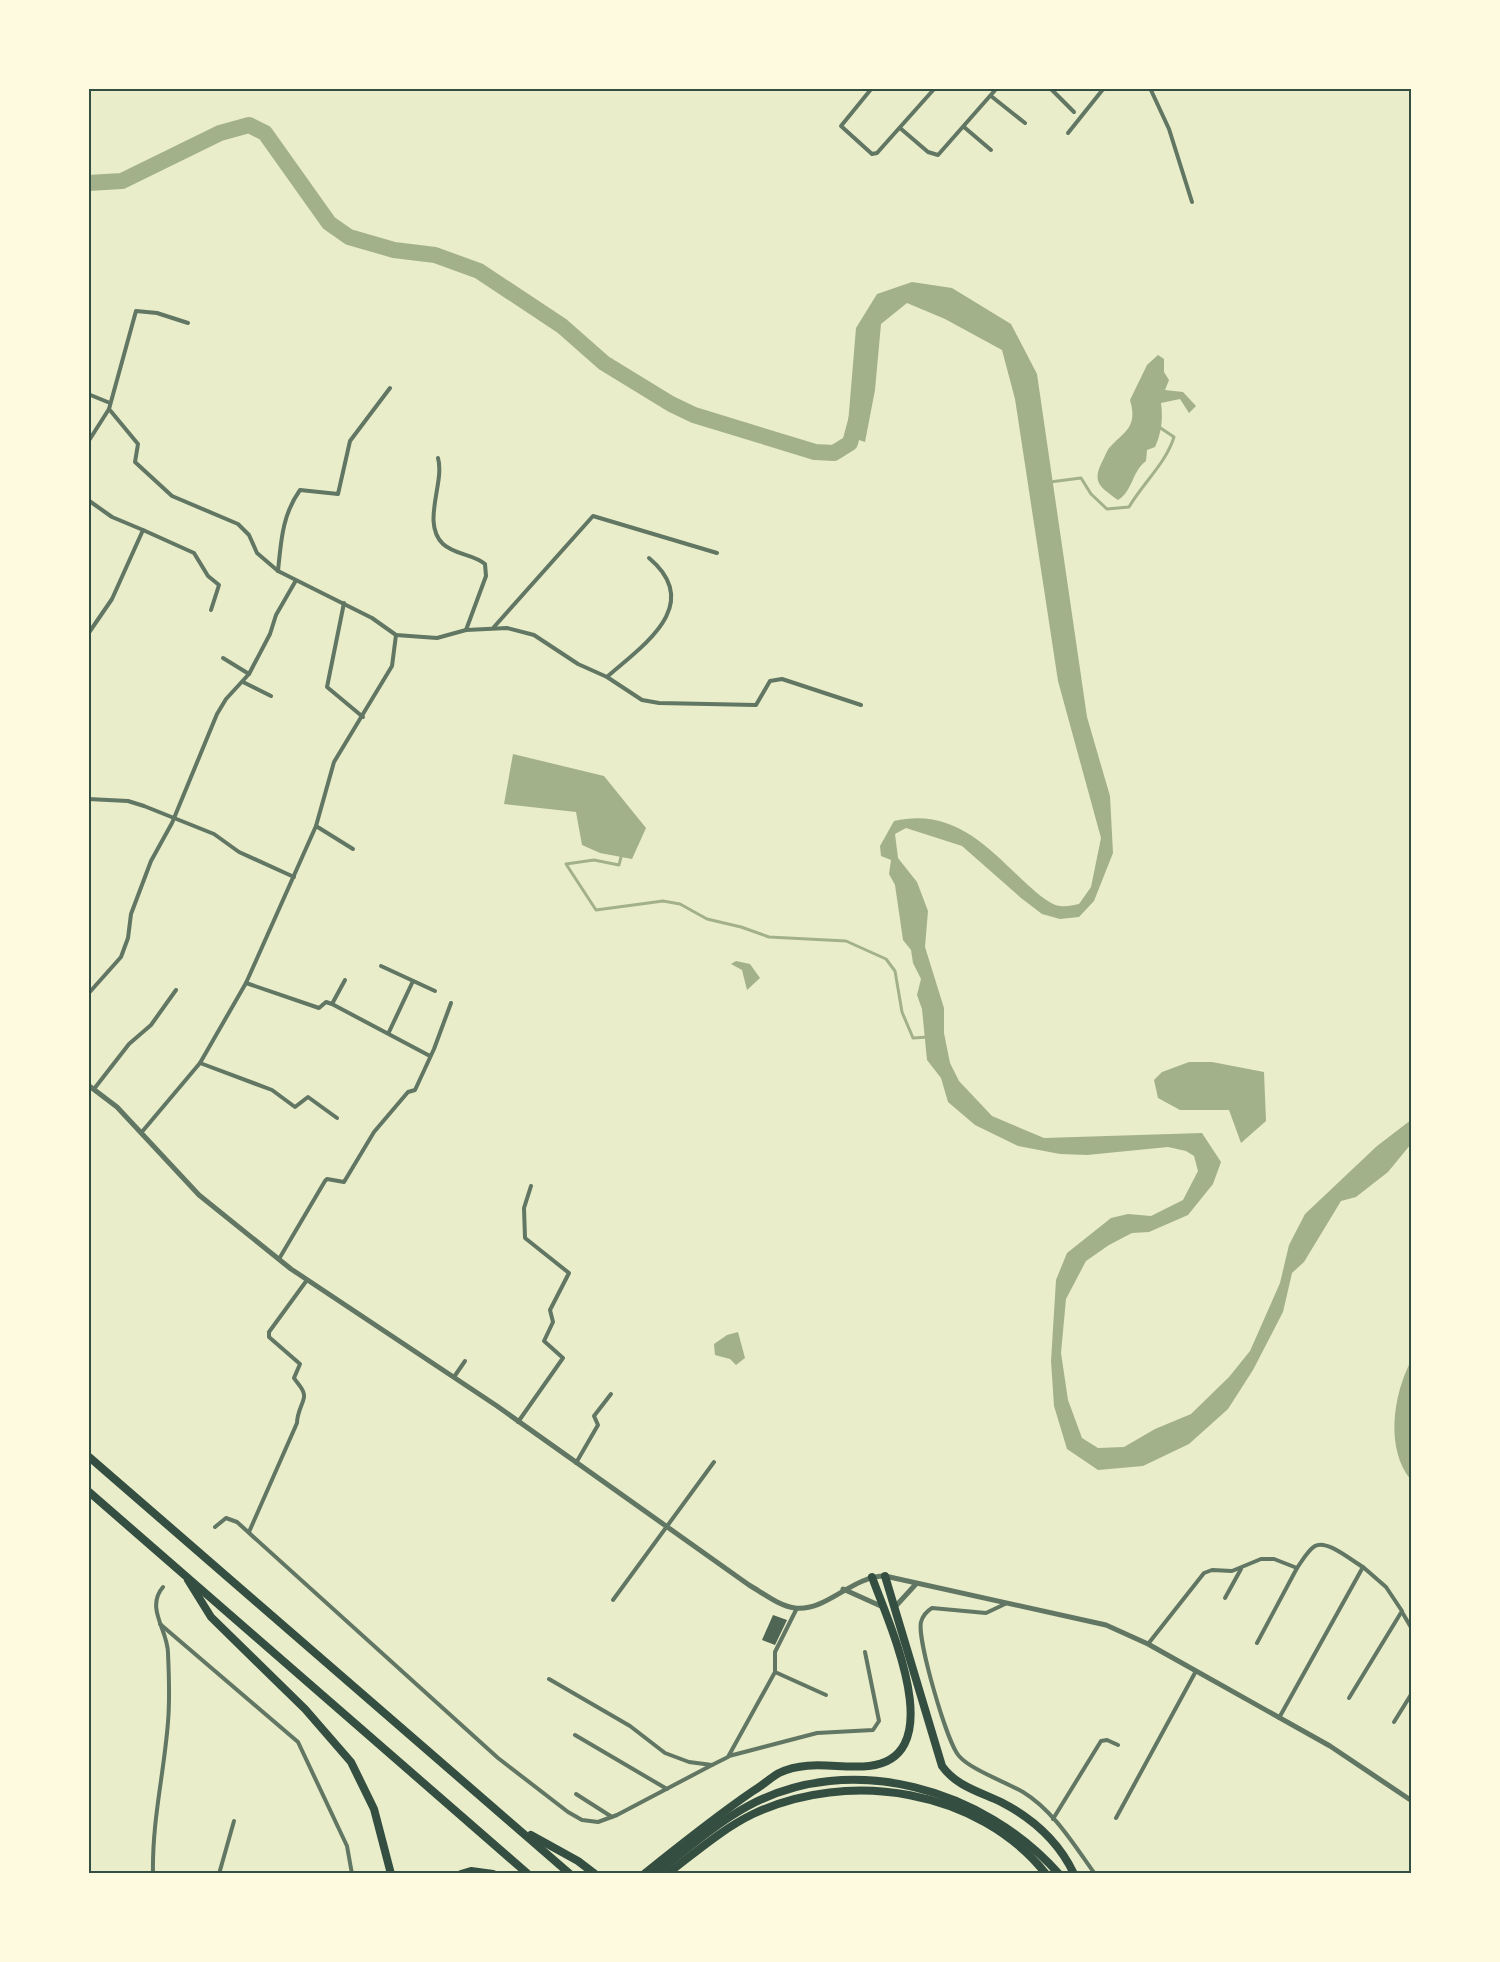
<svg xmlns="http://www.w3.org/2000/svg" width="1500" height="1962" font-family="Bitter,serif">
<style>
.water{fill:#a3b18a}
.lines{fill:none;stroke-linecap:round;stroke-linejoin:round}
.stream{stroke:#a3b18a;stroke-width:3}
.river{stroke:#a3b18a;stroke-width:16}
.building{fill:#4f6655}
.minor{stroke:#617663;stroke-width:4}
.tertiary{stroke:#617663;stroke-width:5}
.motorway{stroke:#344e41;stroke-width:8}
.neatline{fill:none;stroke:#344e41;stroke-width:2}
</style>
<rect width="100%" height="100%" fill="#e9edc9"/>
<g class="water">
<path d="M912 282 952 288 1011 324 1037 374 1087 717 1110 796 1113 853 1094 901 1079 917 1060 919 1042 914 1021 898 962 846 906 828 895 834 898 858 917 882 928 911 925 947 944 1008V1033L950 1063 959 1081 992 1116 1044 1138 1202 1133 1221 1162 1213 1184 1188 1215 1149 1232 1132 1233 1109 1245 1086 1261 1066 1299 1061 1353 1068 1400 1082 1438 1098 1448 1124 1447 1155 1429 1191 1414 1229 1377 1250 1351 1280 1283 1289 1245 1305 1214 1377 1146 1411 1120V1144L1388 1172 1356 1197 1341 1201 1304 1262 1292 1273 1283 1312 1253 1370 1228 1409 1189 1444 1143 1466 1098 1470 1067 1449 1054 1406 1051 1361 1056 1280 1067 1253 1111 1218 1128 1214 1151 1216 1183 1200 1198 1171 1194 1156 1186 1151 1168 1147 1087 1155 1060 1154 1018 1146 975 1125 948 1102 941 1078 927 1060 922 1009 917 995 921 979 913 963 911 950 903 940 895 885 889 874 891 860 881 856 880 846 894 821C955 807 989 849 1029 886 1037 893 1050 905 1060 906 1066 907 1073 905 1079 904L1091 887 1101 838 1058 681 1015 399 1002 350 945 319 907 303 881 324 875 390 865 442 847 436 856 328 877 294Z"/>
<path d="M1158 355 1164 359V372L1169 380 1165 390 1183 392 1196 406 1189 413 1180 399 1161 403C1163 417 1162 432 1155 447L1147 450 1146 461C1132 471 1133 491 1118 500 1100 487 1091 482 1103 460 1105 456 1107 450 1110 447 1125 431 1138 427 1130 400L1147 365Z"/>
<polygon points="513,754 604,776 646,828 632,859 600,853 582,845 576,812 504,804"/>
<polygon points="736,961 750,964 760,978 747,990 742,970 731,964"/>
<polygon points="1189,1062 1212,1062 1264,1072 1266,1121 1241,1143 1229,1110 1180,1110 1158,1098 1154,1080 1162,1072"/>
<polygon points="738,1332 745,1358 736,1365 730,1359 715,1355 714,1344 727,1335"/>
<path d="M1411 1361V1480C1385 1449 1393 1395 1411 1361Z"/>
</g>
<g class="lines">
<g class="stream">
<path d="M1050 482 1081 478 1091 494 1107 509 1129 507C1143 483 1166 463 1174 437L1159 427"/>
<polyline points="622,853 619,865 594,860 566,864 596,910 663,901 680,904 707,919 741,927 769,937 846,941 886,959 895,971 902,1012 913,1038 928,1037"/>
</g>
<polyline class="river" points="88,183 122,181 220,133 249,125 265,133 329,223 349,237 394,250 435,255 479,271 562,326 604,363 671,404 694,415 815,452 834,453 850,443 857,417"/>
</g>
<polygon class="building" points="773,1615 787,1620 775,1645 762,1640"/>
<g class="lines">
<g class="minor">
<polyline points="872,88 841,126 872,154 877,153 935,88"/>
<polyline points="1050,88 1074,112"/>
<polyline points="1150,88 1169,129 1192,202"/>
<polyline points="991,96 1025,123"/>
<polyline points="964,127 991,150"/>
<polyline points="900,128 928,152 938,155 997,88"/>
<polyline points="1068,133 1104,88"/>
<polyline points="188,323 157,313 136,311 109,409 138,444 135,462 172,496 238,524 249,535 257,553 278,571 372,618 396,635 437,638 466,630 507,628 534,635 578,664 607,677 642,700 659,703 756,705 770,681 782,679 861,705"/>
<polyline points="88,394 110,403"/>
<polyline points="88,442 109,409"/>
<path d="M438 458C445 483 421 523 443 544 455 555 473 554 485 564L486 576 466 630"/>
<polyline points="88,500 112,517 143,530 112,599 88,634"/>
<polyline points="143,530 194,553 208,576 219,585 211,610"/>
<path d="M278 571C281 542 282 515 300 490L338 494 350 441 390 388"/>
<polyline points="344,603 327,687 363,717"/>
<polyline points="494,627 593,516 717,553"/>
<polyline points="223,658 249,674"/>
<path d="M607 677C642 646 705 605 649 558"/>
<polyline points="243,682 271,696"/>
<polyline points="88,799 128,801 144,806 214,834 239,852 294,877"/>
<polyline points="316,826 353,849"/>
<polyline points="381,966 435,991"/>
<polyline points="246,983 319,1008 326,1002 332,1004 430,1056"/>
<polyline points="88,994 121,957 128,938 131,914 151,861 172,823 217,714 226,699 249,674 270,634 276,615 295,582"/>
<polyline points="332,1004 345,980"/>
<polyline points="389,1032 413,981"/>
<polyline points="200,1063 272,1090 295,1107 308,1097 337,1118"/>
<polyline points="94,1089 129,1044 151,1025 176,990"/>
<polyline points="141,1133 200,1063 246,983 316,826 334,762 392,666 396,635"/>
<polyline points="279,1259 325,1181 327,1179 344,1182 374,1132 408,1092 415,1090 434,1049 451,1003"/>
<polyline points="454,1377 465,1361"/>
<polyline points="518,1422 563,1358 544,1341 553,1322 550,1310 569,1273 525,1238 524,1208 531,1186"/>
<polyline points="576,1463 598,1425 594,1416 611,1394"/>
<polyline points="215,1527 226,1518 237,1522 498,1758 568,1812 582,1820 598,1822 617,1815 712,1765"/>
<path d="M249 1532 297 1423C297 1411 305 1401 304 1395 304 1389 297 1383 294 1378L300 1364 269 1337V1332L307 1280"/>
<polyline points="1225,1598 1241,1569"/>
<polyline points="613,1600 714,1462"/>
<path d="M1005 1604 986 1613 932 1608C927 1611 923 1615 921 1622 917 1639 947 1743 959 1756 971 1770 1006 1782 1023 1792 1054 1811 1074 1845 1095 1874"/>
<polyline points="1402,1612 1412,1629"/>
<polyline points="160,1624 298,1742 347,1846 352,1874"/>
<polyline points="1148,1644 1204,1573 1212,1570 1232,1571 1261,1559 1274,1559 1297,1568 1257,1643"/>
<polyline points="775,1672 826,1695"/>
<polyline points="549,1679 630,1726 665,1753 689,1762 712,1765 728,1757 775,1672 775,1652 797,1608"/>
<polyline points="1349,1698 1402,1611 1386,1587 1363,1567"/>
<path d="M1279 1718 1363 1567C1352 1561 1327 1539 1315 1546 1308 1550 1302 1561 1297 1568"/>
<polyline points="1394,1722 1412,1693"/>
<polyline points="575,1735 667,1789"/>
<polyline points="729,1756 817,1733 873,1730 879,1721 865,1652"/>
<polyline points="576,1794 612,1817"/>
<polyline points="1116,1818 1196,1671"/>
<polyline points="1053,1819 1101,1741 1107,1740 1118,1745"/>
<path d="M153 1874C152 1820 164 1774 168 1722 170 1699 169 1675 168 1653 168 1630 145 1608 163 1587"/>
<polyline points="219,1874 234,1821"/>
</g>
<g class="tertiary">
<path d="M88 1085 117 1107 199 1195 291 1269 497 1406 749 1585C763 1593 779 1606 795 1608 826 1612 852 1576 885 1576L1106 1625 1148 1644 1330 1746 1412 1801"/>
<polyline points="843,1589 883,1607"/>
<polyline points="894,1608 916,1584"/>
</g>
<g class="motorway">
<polyline points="88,1456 570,1874"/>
<polyline points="88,1491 528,1874"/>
<path d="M885 1576 942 1766C956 1786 980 1792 1001 1802 1032 1818 1059 1842 1074 1874"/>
<polyline points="188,1580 211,1617 305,1709 351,1762 374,1809 391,1874"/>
<polyline points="531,1835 578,1861 595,1874"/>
<polyline points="461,1874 471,1871 493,1874"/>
<path d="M644 1874C680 1845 715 1817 753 1791 762 1786 770 1778 779 1773 808 1759 838 1769 869 1766 952 1757 888 1622 872 1577"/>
<path d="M655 1874C685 1851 715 1824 748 1806 851 1750 984 1789 1059 1874"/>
<path d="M667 1874C695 1853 722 1829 753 1814 848 1769 979 1789 1046 1874"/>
</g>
</g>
<rect width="1500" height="1962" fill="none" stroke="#fefae0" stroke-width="180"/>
<rect x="90" y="90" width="1320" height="1782" class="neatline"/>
</svg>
